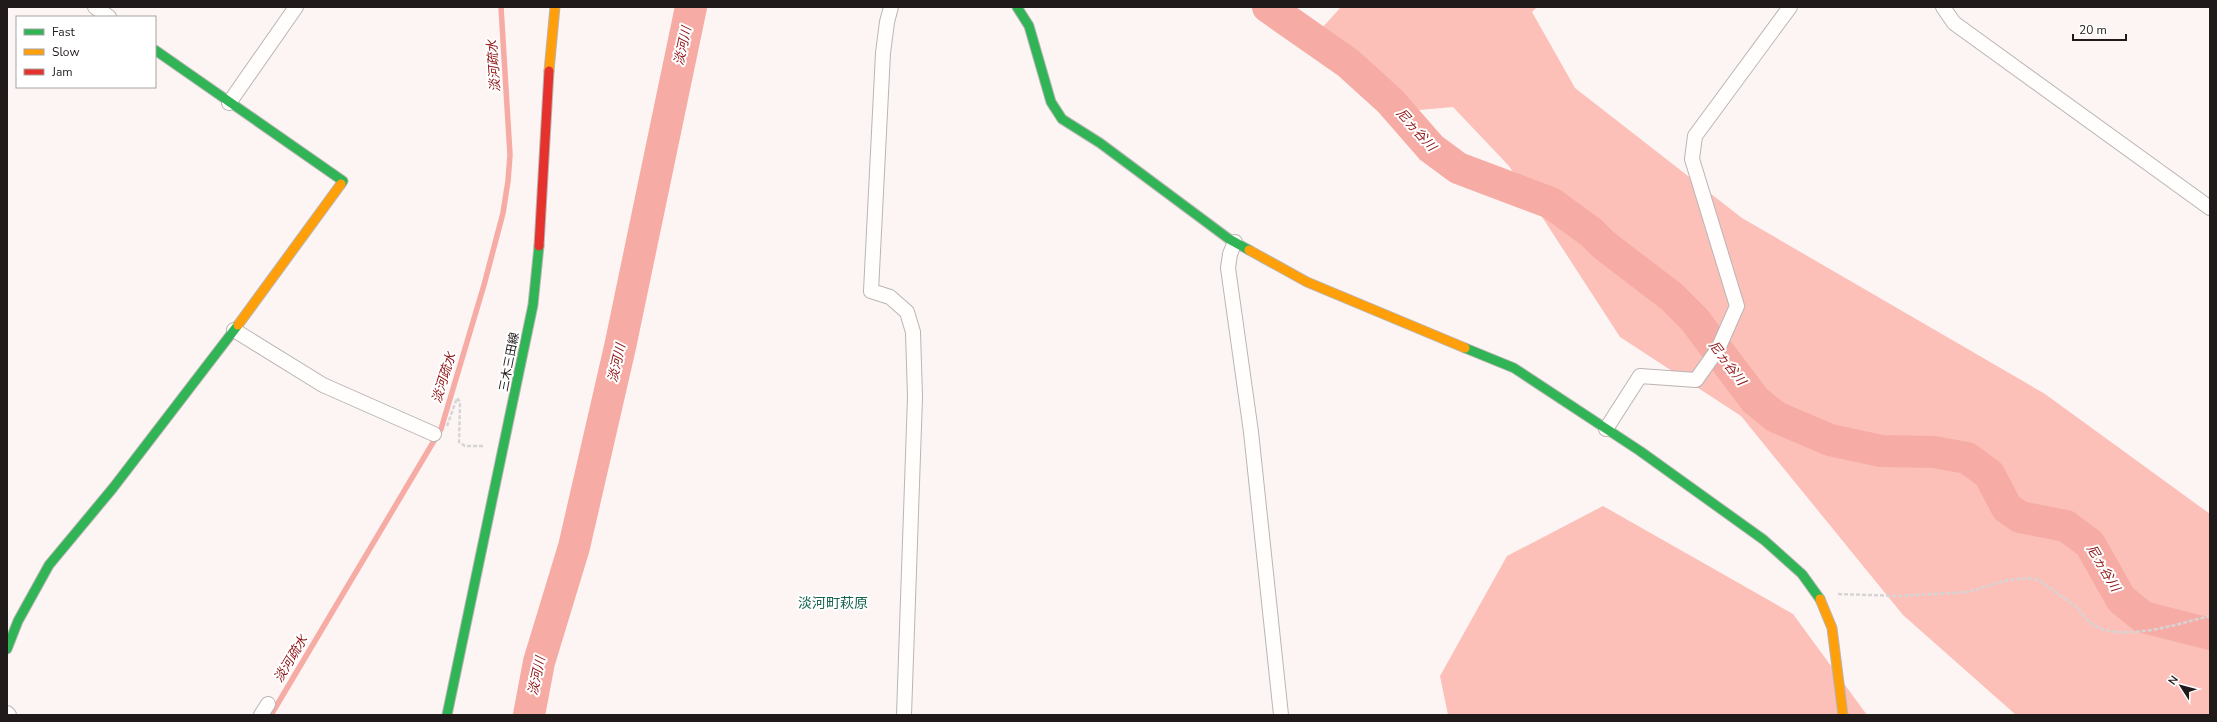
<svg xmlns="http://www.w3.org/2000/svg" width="2217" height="722" font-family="'Nunito Sans','Noto Sans JP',sans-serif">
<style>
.forest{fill:#fcc0b9}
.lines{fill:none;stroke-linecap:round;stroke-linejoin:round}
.stream{stroke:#f6aca4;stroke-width:5.5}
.river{stroke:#f6aca4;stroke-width:32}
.street-casing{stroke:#bab5b4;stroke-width:16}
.fast-casing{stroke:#bab5b4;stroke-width:11}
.slow-casing{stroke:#bab5b4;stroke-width:11}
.jam-casing{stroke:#bab5b4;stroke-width:11}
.path{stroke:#d6d4d4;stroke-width:2.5;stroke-dasharray:4 2;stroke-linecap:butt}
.street{stroke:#fffefd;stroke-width:14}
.fast{stroke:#30b455;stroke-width:9}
.slow{stroke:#ff9f0a;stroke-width:9}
.jam{stroke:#e5322d;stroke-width:9}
.labels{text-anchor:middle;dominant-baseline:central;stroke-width:4;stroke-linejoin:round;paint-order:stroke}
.street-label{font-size:12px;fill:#201b1a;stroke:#fff}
.water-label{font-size:13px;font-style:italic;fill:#8f1314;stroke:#fff}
.quarter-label{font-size:14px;fill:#17634e;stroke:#fff}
</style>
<rect width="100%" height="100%" fill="#fcf5f4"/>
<g class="forest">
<polygon points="1341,7 1537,7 1532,12 1575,88 1742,218 2045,394 2210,514 2210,715 2016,715 1903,615 1741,416 1620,337 1509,166 1453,107 1386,113 1321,29"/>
<polygon points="1603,506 1793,614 1867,715 1448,715 1440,676 1507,556"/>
</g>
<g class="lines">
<polyline class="stream" points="271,715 441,429 484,285 503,213 508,181 510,155 501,7"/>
<g class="river">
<polyline points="1268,7 1348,63 1390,101 1431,148 1458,168 1551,203 1592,233 1604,245 1672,297 1694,319 1755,400 1776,417 1830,440 1881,451 1934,452 1967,458 1989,474 2007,508 2020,517 2066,526 2090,544 2121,599 2143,617 2210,634"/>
<polyline points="529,715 539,662 574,547 620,347 691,7"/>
</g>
<defs>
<g id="street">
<polyline points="95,7 109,17"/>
<polyline points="891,7 887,22 883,53 871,291 890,297 907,312 913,332 915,397 904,715"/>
<polyline points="1943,7 1954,23 2210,208"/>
<polyline points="229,103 296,7"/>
<polyline points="1235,242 1230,254 1228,268 1251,432 1281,715"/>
<polyline points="234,330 323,385 434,434"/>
<polyline points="1606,429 1640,376 1696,380 1718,349 1737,306 1692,159 1695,136 1790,7"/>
<polyline points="7,713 9,715"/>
<polyline points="261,715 268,704"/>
</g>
<g id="fast">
<polyline points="1017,7 1029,26 1051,102 1062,119 1100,143 1229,239 1249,250"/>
<polyline points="155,50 343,181 341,184"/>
<polyline points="1465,348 1514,368 1640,451 1764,540 1802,574 1820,599"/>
<polyline points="7,649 18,621 49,565 113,488 238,325"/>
<polyline points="447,715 533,305 539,246"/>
</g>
<g id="slow">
<polyline points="549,71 555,7"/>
<polyline points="1249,250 1307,282 1465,348"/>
<polyline points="238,325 341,184"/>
<polyline points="1820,599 1832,628 1843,715"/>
</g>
<polyline id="jam" points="539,246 549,71"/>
</defs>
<use href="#street" class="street-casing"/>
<use href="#fast" class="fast-casing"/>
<use href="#slow" class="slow-casing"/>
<use href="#jam" class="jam-casing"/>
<g class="path">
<polyline points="447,426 457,398 460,402 459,442 465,446 483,446"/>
<path d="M1838 594 1900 596 1968 592 2008 580 2028 578 2039 580 2079 609C2100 652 2175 624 2210 616"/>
</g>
<use href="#street" class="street"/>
<use href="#fast" class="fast"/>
<use href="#slow" class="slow"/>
<use href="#jam" class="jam"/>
</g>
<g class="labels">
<g class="street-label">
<text transform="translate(509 362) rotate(-79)">三木三田線</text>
</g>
<g class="water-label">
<text transform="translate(683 46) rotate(-78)">淡河川</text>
<text transform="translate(494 66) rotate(-94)">淡河疏水</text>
<text transform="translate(1416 130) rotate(48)">尼ヵ谷川</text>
<text transform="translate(617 363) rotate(-77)">淡河川</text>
<text transform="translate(1727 363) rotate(53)">尼ヵ谷川</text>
<text transform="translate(444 378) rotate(-73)">淡河疏水</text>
<text transform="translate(2103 568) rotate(59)">尼ヵ谷川</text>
<text transform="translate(291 659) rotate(-59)">淡河疏水</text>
<text transform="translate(537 676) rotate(-78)">淡河川</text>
</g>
<g class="quarter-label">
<text x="833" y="603">淡河町萩原</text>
</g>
</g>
<rect width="2217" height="722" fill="none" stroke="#201b1a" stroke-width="16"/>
<rect x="16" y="16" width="140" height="72" fill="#ffffff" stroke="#a6a4a3"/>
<rect x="24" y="29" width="20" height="6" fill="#30b455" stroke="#a6a4a3"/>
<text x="52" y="36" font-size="12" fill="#201b1a">Fast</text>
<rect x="24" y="49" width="20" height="6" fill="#ff9f0a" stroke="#a6a4a3"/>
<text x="52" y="56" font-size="12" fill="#201b1a">Slow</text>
<rect x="24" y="69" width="20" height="6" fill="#e5322d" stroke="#a6a4a3"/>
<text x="52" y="76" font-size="12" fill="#201b1a">Jam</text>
<g transform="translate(2181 686) rotate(306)" stroke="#ffffff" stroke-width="3" paint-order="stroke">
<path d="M0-3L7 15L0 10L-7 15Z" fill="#201b1a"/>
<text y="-6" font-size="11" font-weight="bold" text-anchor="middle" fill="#201b1a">N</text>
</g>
<path d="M2073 34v6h53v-6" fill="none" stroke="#201b1a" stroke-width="2"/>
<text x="2079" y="34" font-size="12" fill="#201b1a" stroke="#ffffff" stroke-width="3" paint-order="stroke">20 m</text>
</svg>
